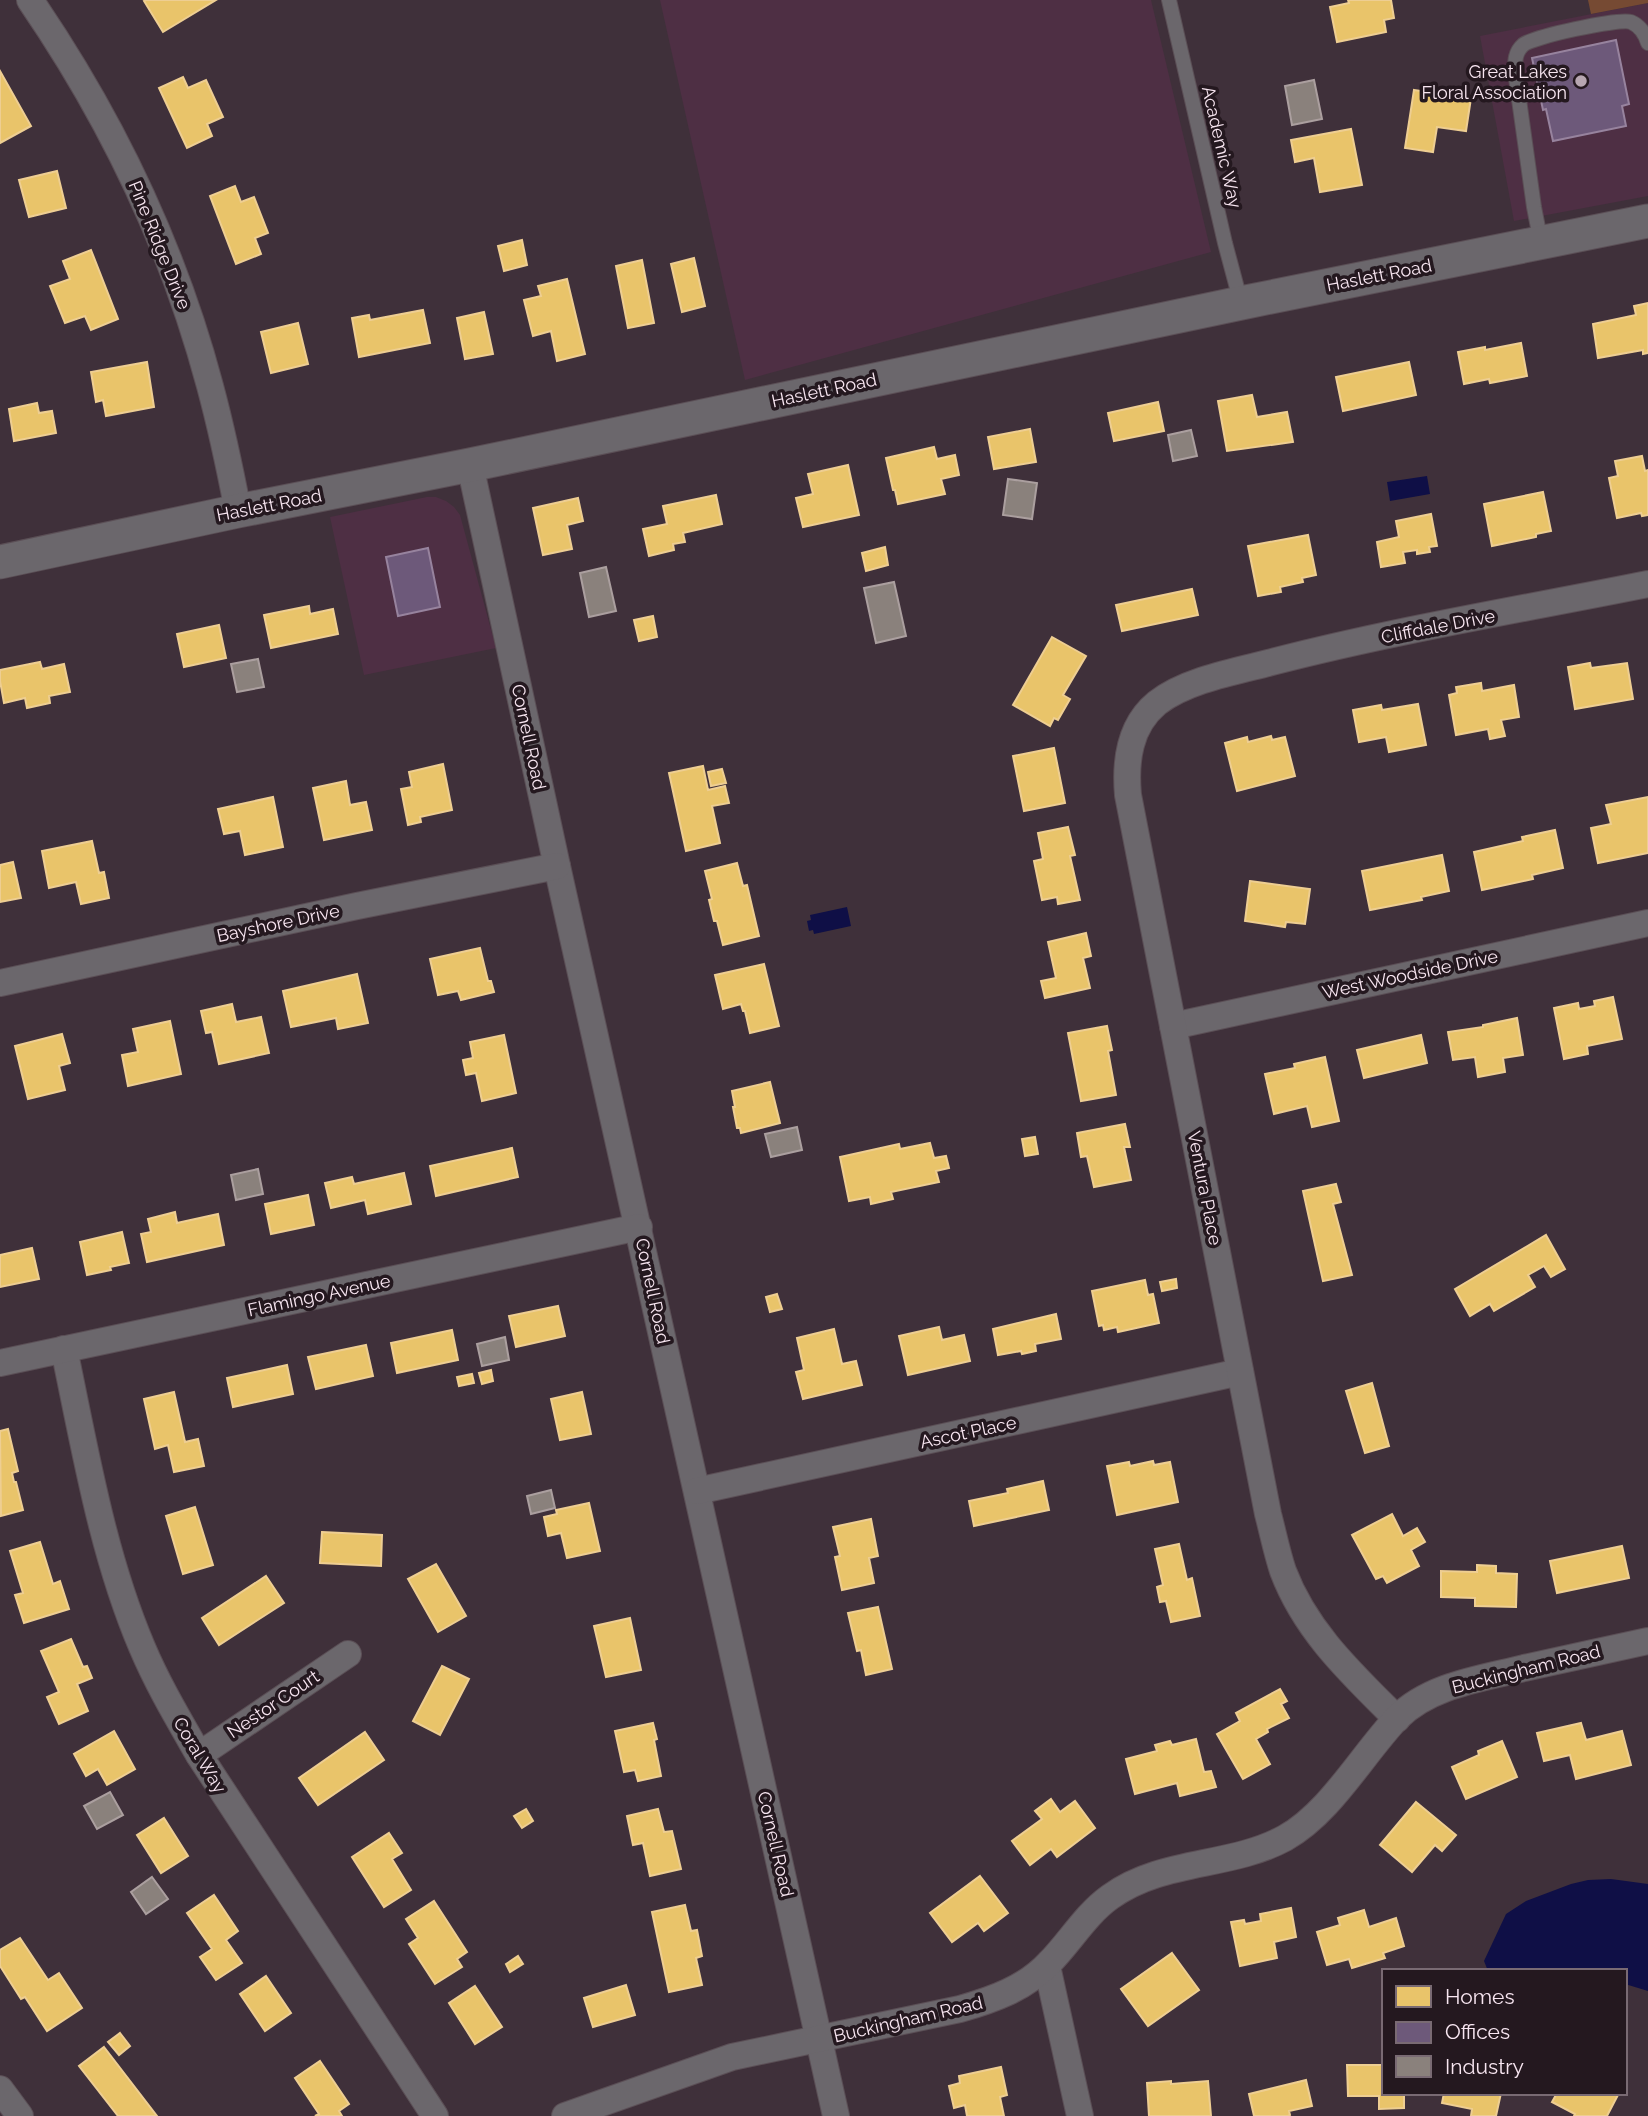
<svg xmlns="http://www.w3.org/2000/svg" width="1648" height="2116" font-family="Raleway,sans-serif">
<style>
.built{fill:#4e2f44}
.green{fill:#764a33}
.water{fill:#0f0f46}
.homes{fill:#e9c46a;stroke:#eece92;stroke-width:2}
.offices{fill:#6d597a;stroke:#97839e;stroke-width:2}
.industry{fill:#8a817c;stroke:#ab9f9f;stroke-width:2}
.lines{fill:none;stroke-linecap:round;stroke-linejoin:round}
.service-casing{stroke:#5b4f56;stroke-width:16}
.minor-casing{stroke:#5b4f56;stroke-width:28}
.tertiary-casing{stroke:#5b4f56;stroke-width:35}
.service{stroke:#6b676c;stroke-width:14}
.minor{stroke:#6b676c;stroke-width:26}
.tertiary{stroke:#6b676c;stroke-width:33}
.poi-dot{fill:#b7a6b1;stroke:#24181f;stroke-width:2.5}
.labels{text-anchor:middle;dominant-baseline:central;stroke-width:7;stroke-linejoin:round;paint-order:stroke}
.poi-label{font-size:18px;fill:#f8e6f1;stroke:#24181f;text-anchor:end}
.street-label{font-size:18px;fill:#f8e6f1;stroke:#24181f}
</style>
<rect width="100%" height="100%" fill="#3f303a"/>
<g class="built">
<polygon points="660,0 1151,0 1211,252 745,380"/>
<polygon points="1648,3 1648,196 1514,221 1480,36"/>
<polygon points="427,497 436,497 446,501 454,507 460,515 496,648 364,675 330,517"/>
</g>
<polygon class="green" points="1588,0 1648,0 1648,3 1591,14"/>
<g class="water">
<polygon points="1427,476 1430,494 1390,501 1387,482"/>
<polygon points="847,907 851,926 814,934 813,930 809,931 807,921 811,920 810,915"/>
<polygon points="1611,1879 1648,1884 1648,1991 1625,1984 1625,1971 1488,1971 1484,1961 1506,1914 1526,1901 1571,1884 1588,1880"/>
</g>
<g class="homes">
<polygon points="146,0 216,0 163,32 144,1"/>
<polygon points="1348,0 1391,0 1394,18 1384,20 1386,32 1337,42 1330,7 1349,3"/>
<polygon points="0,71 31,126 0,143"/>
<polygon points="183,77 188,88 206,80 223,117 207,124 212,136 187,148 159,88"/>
<polygon points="1414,90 1471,98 1466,131 1437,127 1433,152 1405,148"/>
<polygon points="1351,129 1362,185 1320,192 1314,158 1295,162 1291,140"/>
<polygon points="57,171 66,208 29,217 19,180"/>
<polygon points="235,186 241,202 254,197 268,233 255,238 261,254 236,264 210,196"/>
<polygon points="522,240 527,265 504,271 498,246"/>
<polygon points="91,250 118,319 91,330 85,316 65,323 50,286 70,279 63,261"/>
<polygon points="694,258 705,306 682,312 671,264"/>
<polygon points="642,260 654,323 628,328 616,266"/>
<polygon points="567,279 585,354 557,361 551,331 533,336 524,300 541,296 538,286"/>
<polygon points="1648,303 1648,353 1643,354 1643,350 1598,358 1593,324 1636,315 1634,306"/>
<polygon points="423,310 430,343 359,357 352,318 369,315 370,320"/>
<polygon points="484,312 493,354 465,359 457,318"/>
<polygon points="298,323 308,364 271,373 261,332"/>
<polygon points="1521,343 1527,376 1490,383 1489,379 1464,384 1458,352 1485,347 1485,350"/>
<polygon points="147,362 154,407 106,416 103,400 96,402 91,372"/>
<polygon points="1409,362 1416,395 1343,411 1336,377"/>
<polygon points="1252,395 1257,417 1287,412 1293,442 1227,451 1218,401"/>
<polygon points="1158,402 1164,431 1114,441 1108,413"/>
<polygon points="37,403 39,413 52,411 56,433 14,441 9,409"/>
<polygon points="1030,429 1036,462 994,469 988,437"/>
<polygon points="934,447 937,459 955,455 959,475 941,479 945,494 898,504 895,490 893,490 886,458"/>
<polygon points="1642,456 1645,471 1648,470 1648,515 1642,516 1641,513 1617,518 1609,478 1618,476 1615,461"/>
<polygon points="848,465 859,515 803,527 796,498 813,494 808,474"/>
<polygon points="1543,492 1551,531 1536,534 1536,537 1492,546 1484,504"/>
<polygon points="716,495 722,524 683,533 685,542 673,544 674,550 649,556 643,529 667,524 663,506"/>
<polygon points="578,498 583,521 567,525 572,549 543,555 533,508"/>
<polygon points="1431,514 1437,546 1429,547 1430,552 1417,554 1417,550 1403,552 1405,563 1381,567 1377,542 1399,537 1396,521"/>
<polygon points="1308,535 1316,575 1302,578 1303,582 1280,587 1281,592 1258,596 1248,546"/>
<polygon points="885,547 888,565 866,571 862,553"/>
<polygon points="1192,589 1198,615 1122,631 1116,605"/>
<polygon points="309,606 310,614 333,609 338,634 271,648 264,615"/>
<polygon points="653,616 657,637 639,641 634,620"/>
<polygon points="219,625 226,658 184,667 177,634"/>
<polygon points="1052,637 1086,656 1063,695 1070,699 1058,720 1054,718 1050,726 1013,705"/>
<polygon points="40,662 42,669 64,664 70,692 49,696 50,703 27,708 25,698 4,703 0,681 0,670"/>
<polygon points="1590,663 1591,668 1627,663 1633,699 1575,709 1568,667"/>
<polygon points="1481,683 1482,691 1514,685 1519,717 1501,720 1505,736 1490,739 1488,729 1456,735 1449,695 1457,693 1456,687"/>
<polygon points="1418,704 1426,745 1389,752 1386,737 1359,742 1353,710 1381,705 1382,710"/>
<polygon points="1271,736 1272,740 1285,737 1295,776 1237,791 1225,743 1247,737 1248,742"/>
<polygon points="1054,748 1065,803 1024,811 1013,756"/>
<polygon points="443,764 452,810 420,817 421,822 408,825 401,789 412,787 409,772"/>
<polygon points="703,766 708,790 725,786 729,803 712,806 720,843 686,851 669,773"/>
<polygon points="722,769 726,783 711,786 708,772"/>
<polygon points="346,781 350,805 366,802 372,830 324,840 313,788"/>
<polygon points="273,797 283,847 245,855 240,831 224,834 218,809"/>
<polygon points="1648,797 1648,853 1598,863 1591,828 1611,824 1606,805"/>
<polygon points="1068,827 1075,855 1070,856 1080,900 1058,904 1057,897 1042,900 1034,861 1043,859 1038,833"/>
<polygon points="1555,830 1563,868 1532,875 1533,879 1482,890 1474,852 1523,841 1522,837"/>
<polygon points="92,841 99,873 104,872 109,898 81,904 76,882 49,888 42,851"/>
<polygon points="1442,855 1449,891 1421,897 1422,900 1370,910 1362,871"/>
<polygon points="13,862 21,898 0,902 0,865"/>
<polygon points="737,863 743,886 747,885 759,936 723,945 717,921 714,921 709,900 712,899 705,871"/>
<polygon points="1250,881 1310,889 1305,924 1286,922 1285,927 1245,921"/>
<polygon points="1086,933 1091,956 1083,958 1090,988 1045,998 1041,981 1056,978 1048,942"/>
<polygon points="480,948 488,981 491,981 494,992 461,1000 458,991 438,995 430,959"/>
<polygon points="764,964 779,1026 750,1033 745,1011 743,1011 741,1004 723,1009 715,975"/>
<polygon points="357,974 368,1023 338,1029 336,1018 291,1027 283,991"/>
<polygon points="1613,997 1622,1039 1587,1046 1588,1054 1564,1059 1554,1008 1578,1003 1579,1009 1595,1006 1594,1001"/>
<polygon points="232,1004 236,1022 261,1017 269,1053 219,1064 212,1032 206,1033 201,1011"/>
<polygon points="1517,1018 1523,1055 1503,1058 1505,1072 1478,1077 1475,1057 1453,1060 1448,1032 1483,1027 1483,1025"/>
<polygon points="170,1021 181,1074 128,1086 122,1055 138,1052 133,1029"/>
<polygon points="1107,1026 1112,1050 1108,1051 1116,1095 1081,1101 1068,1033"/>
<polygon points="62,1034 70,1063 59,1066 65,1090 28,1099 15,1046"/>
<polygon points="504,1035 516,1093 482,1101 476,1073 466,1075 463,1060 473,1058 470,1042"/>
<polygon points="1421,1035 1427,1063 1364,1078 1357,1050"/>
<polygon points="1325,1057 1339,1121 1312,1127 1307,1106 1274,1114 1265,1074 1295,1068 1294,1064"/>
<polygon points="770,1082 780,1123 741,1133 740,1128 737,1128 733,1107 735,1107 732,1091"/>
<polygon points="1125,1124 1130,1147 1124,1147 1131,1180 1094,1187 1087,1156 1081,1157 1077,1133"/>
<polygon points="1035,1137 1038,1154 1025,1156 1022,1139"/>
<polygon points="930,1143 934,1158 946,1156 949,1168 936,1171 939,1182 891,1192 893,1199 871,1204 870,1197 849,1201 840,1157 899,1144 900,1149"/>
<polygon points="512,1148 518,1177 436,1196 430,1166"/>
<polygon points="404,1173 411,1204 368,1214 365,1200 331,1208 325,1183 352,1177 354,1184"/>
<polygon points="1336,1184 1341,1202 1333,1204 1352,1275 1323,1281 1303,1191"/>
<polygon points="308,1195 314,1225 271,1234 265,1204"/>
<polygon points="175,1212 177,1223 218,1214 224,1245 147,1262 141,1234 151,1232 148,1219"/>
<polygon points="122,1232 129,1263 110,1267 111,1270 87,1275 80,1242"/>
<polygon points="1546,1235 1565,1269 1551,1277 1544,1266 1528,1275 1535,1287 1494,1311 1490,1304 1470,1316 1455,1289"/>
<polygon points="32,1248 39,1279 0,1287 0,1255"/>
<polygon points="1176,1279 1177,1288 1162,1291 1160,1282"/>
<polygon points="1145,1280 1148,1295 1153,1294 1159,1323 1118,1332 1117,1327 1104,1330 1103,1325 1099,1326 1092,1291"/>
<polygon points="777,1294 782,1309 770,1312 766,1297"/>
<polygon points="558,1306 565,1336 516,1347 509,1316"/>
<polygon points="1056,1314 1061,1339 1035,1344 1036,1351 1022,1354 1021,1351 998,1355 993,1329"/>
<polygon points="939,1327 942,1340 964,1335 970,1361 908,1375 899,1336"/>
<polygon points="834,1329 842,1364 856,1361 862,1385 803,1399 796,1372 804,1370 797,1338"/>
<polygon points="452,1330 458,1360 397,1373 391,1343"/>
<polygon points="366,1345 373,1376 316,1389 308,1357"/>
<polygon points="287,1365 293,1394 233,1407 227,1378"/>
<polygon points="491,1370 493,1381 482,1384 479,1373"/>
<polygon points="472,1374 474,1383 459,1386 457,1377"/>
<polygon points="1372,1383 1389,1446 1365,1453 1346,1391"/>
<polygon points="174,1392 185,1442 198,1439 204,1466 174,1472 168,1445 155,1449 144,1399"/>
<polygon points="582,1392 591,1434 560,1440 551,1399"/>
<polygon points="8,1429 18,1471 12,1473 14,1482 16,1482 23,1510 1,1516 0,1431"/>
<polygon points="1153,1461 1154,1465 1170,1462 1178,1502 1117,1515 1107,1466 1129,1462 1130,1466"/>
<polygon points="1043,1481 1049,1510 974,1526 969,1501 1008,1493 1007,1489"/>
<polygon points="589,1503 600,1551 567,1558 561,1533 548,1536 544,1517 557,1514 556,1510"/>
<polygon points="195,1507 213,1565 183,1574 166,1516"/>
<polygon points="1392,1514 1403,1536 1417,1528 1425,1542 1411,1550 1419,1566 1387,1583 1383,1576 1376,1579 1352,1535"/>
<polygon points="871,1519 878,1556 869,1558 874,1583 842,1590 835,1557 840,1556 833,1527"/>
<polygon points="322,1532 382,1535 381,1566 320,1563"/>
<polygon points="40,1542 53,1584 60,1581 69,1609 24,1623 15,1595 23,1593 10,1551"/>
<polygon points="1179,1544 1187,1580 1192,1578 1200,1616 1171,1622 1166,1601 1160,1602 1157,1587 1163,1585 1155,1549"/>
<polygon points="1622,1546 1629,1578 1557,1593 1550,1561"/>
<polygon points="436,1564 466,1616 438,1632 408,1579"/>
<polygon points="1477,1565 1496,1566 1496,1573 1517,1574 1516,1607 1475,1606 1475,1598 1441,1597 1441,1571 1477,1572"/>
<polygon points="266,1576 284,1603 219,1645 202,1618"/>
<polygon points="878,1607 892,1669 866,1675 861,1650 857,1651 848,1613"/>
<polygon points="630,1618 641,1670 606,1677 594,1626"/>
<polygon points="71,1639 83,1667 87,1666 92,1678 77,1684 88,1711 59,1724 47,1697 59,1692 41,1651"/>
<polygon points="442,1666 469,1679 440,1735 413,1721"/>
<polygon points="1280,1689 1287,1701 1281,1704 1289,1718 1267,1729 1268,1732 1256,1739 1270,1764 1243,1779 1217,1734 1240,1721 1236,1713"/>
<polygon points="653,1723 657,1739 654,1740 661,1776 638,1781 635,1770 624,1772 615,1731"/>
<polygon points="1581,1723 1586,1740 1622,1731 1631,1765 1576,1779 1570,1755 1544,1761 1537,1733"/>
<polygon points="114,1731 135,1769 107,1785 98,1769 86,1776 74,1754"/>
<polygon points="365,1732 384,1760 318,1805 299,1778"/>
<polygon points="1196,1739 1204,1772 1211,1771 1216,1787 1180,1796 1177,1783 1135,1794 1126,1759 1157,1751 1155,1745 1170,1741 1172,1745"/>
<polygon points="1502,1741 1517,1777 1466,1799 1452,1767 1479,1755 1478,1751"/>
<polygon points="1051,1799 1060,1812 1075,1801 1095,1828 1057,1857 1051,1849 1030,1865 1012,1841 1042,1819 1035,1811"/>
<polygon points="1416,1802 1456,1835 1442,1851 1435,1845 1412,1872 1380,1845"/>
<polygon points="526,1809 533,1821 522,1828 514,1816"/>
<polygon points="658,1809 664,1832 672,1831 681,1869 650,1876 643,1843 633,1845 627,1816"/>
<polygon points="164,1818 188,1856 161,1873 137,1835"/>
<polygon points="389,1833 402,1853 392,1859 411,1890 384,1907 352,1857"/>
<polygon points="980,1876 1008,1913 984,1931 978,1923 952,1942 930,1913"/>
<polygon points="214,1895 238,1931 226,1940 242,1963 216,1980 200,1957 212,1949 187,1913"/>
<polygon points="434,1901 467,1952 457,1959 462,1967 435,1984 409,1944 418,1938 406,1919"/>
<polygon points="685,1905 691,1931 697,1930 702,1956 696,1958 702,1985 669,1992 652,1912"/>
<polygon points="1291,1908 1296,1937 1274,1942 1277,1958 1240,1966 1231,1922 1244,1920 1245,1924 1261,1921 1260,1914"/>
<polygon points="1364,1910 1369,1927 1396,1918 1404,1946 1383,1953 1385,1958 1352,1968 1349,1959 1327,1965 1317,1932 1340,1925 1338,1918"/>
<polygon points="20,1938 48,1980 59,1973 82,2008 47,2031 25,1997 21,1999 0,1966 0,1950"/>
<polygon points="1172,1953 1199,1990 1148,2026 1121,1989"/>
<polygon points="518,1956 523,1964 510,1972 506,1964"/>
<polygon points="266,1976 291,2013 265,2031 240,1994"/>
<polygon points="626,1985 635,2015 593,2027 584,1998"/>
<polygon points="475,1986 502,2027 475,2044 449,2003"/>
<polygon points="120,2033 130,2046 119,2055 108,2042"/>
<polygon points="104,2047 157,2116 118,2116 79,2066"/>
<polygon points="320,2061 349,2104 339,2111 342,2116 315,2116 319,2114 295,2078"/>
<polygon points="1347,2065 1384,2065 1384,2093 1404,2093 1404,2108 1379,2109 1379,2096 1348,2096"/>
<polygon points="1001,2067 1007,2095 1000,2097 1004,2116 967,2116 965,2105 954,2108 949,2086 960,2083 959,2076"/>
<polygon points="1306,2080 1312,2106 1289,2111 1290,2115 1288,2116 1254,2116 1249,2094"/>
<polygon points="1171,2081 1171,2084 1208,2081 1211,2116 1149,2116 1147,2083"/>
<polygon points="1444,2093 1501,2093 1496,2116 1471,2116 1472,2109 1442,2103"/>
<polygon points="1557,2093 1619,2093 1607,2116 1574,2116 1575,2114 1552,2102"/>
</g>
<g class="offices">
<polygon points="1616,40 1629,104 1622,106 1626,126 1553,141 1546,109 1543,110 1532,58"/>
<polygon points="428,548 440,607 398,616 386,557"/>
</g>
<g class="industry">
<polygon points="1314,80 1322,119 1292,125 1285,86"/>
<polygon points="1191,430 1197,456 1173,461 1168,435"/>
<polygon points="1008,479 1037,483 1032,519 1003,515"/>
<polygon points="606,567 616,611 589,617 580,573"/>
<polygon points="894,582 906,636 876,643 864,588"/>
<polygon points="258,659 264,687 237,692 231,664"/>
<polygon points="797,1127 802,1150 771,1157 765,1134"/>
<polygon points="258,1169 263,1194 236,1200 231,1175"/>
<polygon points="505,1337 509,1360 482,1366 477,1344"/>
<polygon points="551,1490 555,1508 531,1514 527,1496"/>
<polygon points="110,1792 123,1815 97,1829 84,1806"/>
<polygon points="152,1877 168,1899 146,1914 131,1892"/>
</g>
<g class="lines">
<defs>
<g id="service">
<polyline points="1169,0 1225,243 1241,303"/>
<path d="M1541 243 1534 207 1515 71C1515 61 1515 52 1523 45 1531 37 1619 18 1631 22 1640 26 1645 33 1648 43"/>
</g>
<g id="minor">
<path d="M30 0C111 118 173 247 210 386 221 427 230 469 238 511"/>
<polyline points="470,465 557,866 836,2116"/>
<polyline points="0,983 357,906 557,866"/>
<polyline points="1173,1026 1648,923"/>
<path d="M64 1349C85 1449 102 1553 142 1647 158 1685 179 1720 199 1755L435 2116"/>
<polyline points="0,1363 639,1227"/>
<polyline points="697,1491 1240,1372"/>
<path d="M1397 1719C1352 1674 1306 1632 1283 1571 1277 1553 1273 1533 1268 1514L1128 795C1125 761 1129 726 1157 703 1186 680 1237 671 1272 662 1396 630 1523 609 1648 584"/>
<polyline points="199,1755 348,1654"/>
<polyline points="1047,1966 1080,2116"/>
<polyline points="0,2089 20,2116"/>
<path d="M565 2116 732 2057 960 2009C992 2000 1026 1988 1049 1963 1070 1942 1085 1915 1110 1897 1162 1859 1230 1868 1285 1838 1330 1813 1362 1755 1397 1718 1430 1685 1480 1679 1524 1668 1565 1659 1607 1650 1648 1641"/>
</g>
<polyline id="tertiary" points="0,562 238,511 470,465 1241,303 1648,221"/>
</defs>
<use href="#service" class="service-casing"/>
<use href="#minor" class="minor-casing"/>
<use href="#tertiary" class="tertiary-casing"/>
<use href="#service" class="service"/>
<use href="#minor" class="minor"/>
<use href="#tertiary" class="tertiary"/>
</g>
<circle class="poi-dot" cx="1581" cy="81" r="7"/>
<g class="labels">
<g class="poi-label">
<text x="1567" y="71">Great Lakes<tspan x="1567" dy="21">Floral Association</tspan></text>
</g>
<g class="street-label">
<text transform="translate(1222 147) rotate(77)">Academic Way</text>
<text transform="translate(160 245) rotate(68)">Pine Ridge Drive</text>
<text transform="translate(1379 275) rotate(-11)">Haslett Road</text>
<text transform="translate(824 390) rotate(-12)">Haslett Road</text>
<text transform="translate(269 505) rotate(-11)">Haslett Road</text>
<text transform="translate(1438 626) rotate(-11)">Cliffdale Drive</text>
<text transform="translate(529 737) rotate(78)">Cornell Road</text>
<text transform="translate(278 923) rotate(-12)">Bayshore Drive</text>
<text transform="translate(1410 974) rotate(-12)">West Woodside Drive</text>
<text transform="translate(1205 1188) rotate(79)">Ventura Place</text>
<text transform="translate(653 1291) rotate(78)">Cornell Road</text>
<text transform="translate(319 1295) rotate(-12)">Flamingo Avenue</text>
<text transform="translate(968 1432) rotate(-12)">Ascot Place</text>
<text transform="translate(1526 1669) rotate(-14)">Buckingham Road</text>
<text transform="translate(273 1704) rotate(-34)">Nestor Court</text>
<text transform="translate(200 1755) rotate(59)">Coral Way</text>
<text transform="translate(776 1844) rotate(77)">Cornell Road</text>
<text transform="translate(908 2019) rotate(-13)">Buckingham Road</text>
</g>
</g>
<rect x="1382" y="1969" width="245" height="126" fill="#24181f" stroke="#796a73" stroke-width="2"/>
<rect x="1396" y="1986" width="35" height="21" fill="#e9c46a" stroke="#796a73" stroke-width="2"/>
<text x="1445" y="2004" font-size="21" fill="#f8e6f1">Homes</text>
<rect x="1396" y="2022" width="35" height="21" fill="#6d597a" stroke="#796a73" stroke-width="2"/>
<text x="1445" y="2039" font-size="21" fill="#f8e6f1">Offices</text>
<rect x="1396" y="2056" width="35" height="21" fill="#8a817c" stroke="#796a73" stroke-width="2"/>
<text x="1445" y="2074" font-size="21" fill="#f8e6f1">Industry</text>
</svg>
